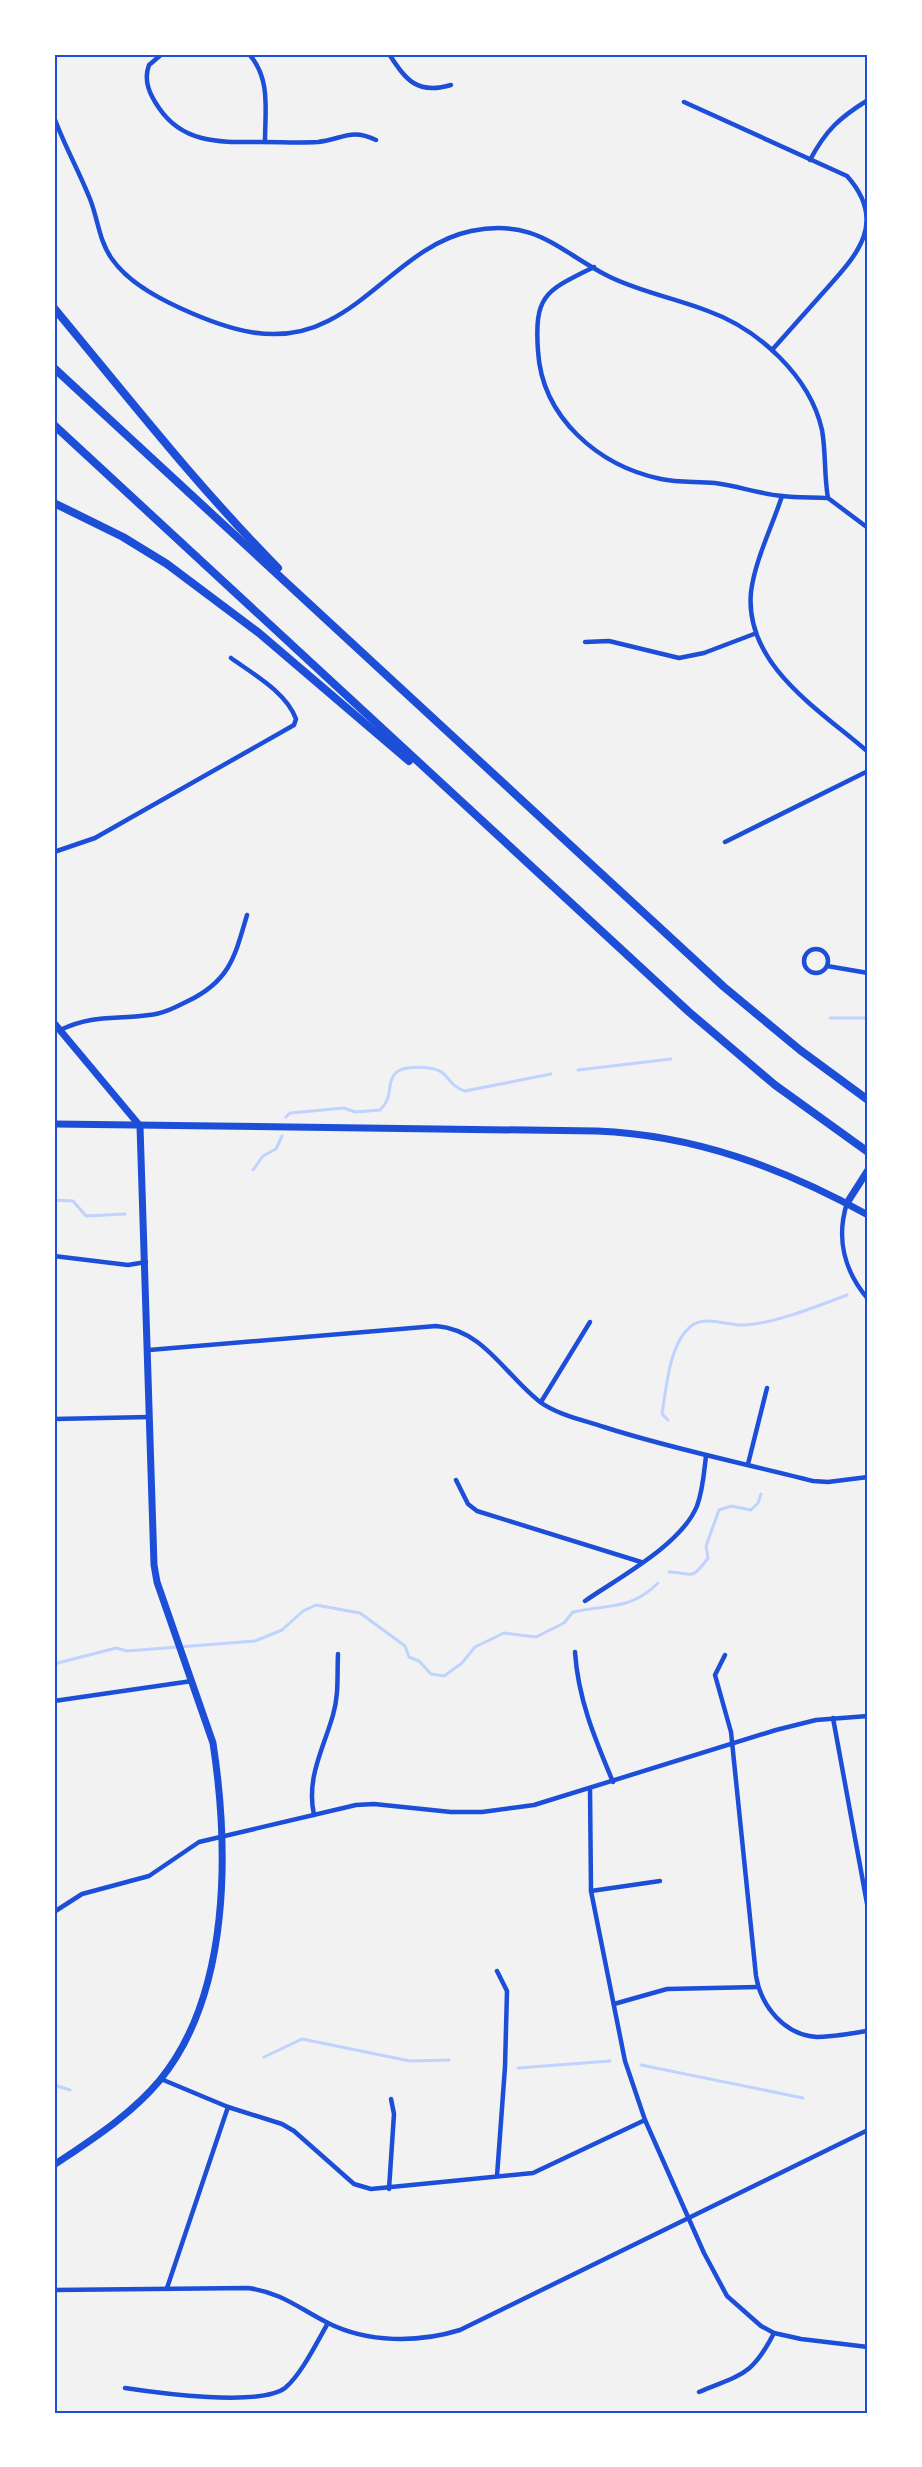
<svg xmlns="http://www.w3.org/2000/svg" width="922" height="2467" font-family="Mulish,sans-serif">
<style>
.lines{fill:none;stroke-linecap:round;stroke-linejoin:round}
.stream{stroke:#bfd3fe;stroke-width:3}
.minor{stroke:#1d4ed8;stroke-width:4.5}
.secondary{stroke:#1d4ed8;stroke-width:7}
.motorway{stroke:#1d4ed8;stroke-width:8}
.neatline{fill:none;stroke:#1d4ed8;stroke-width:2}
</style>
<rect width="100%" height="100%" fill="#f2f2f2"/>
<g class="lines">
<g class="stream">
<polyline points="830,1018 868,1018"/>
<polyline points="578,1070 671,1059"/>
<path d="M286 1117 290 1113 344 1108 355 1112 380 1110C394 1096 386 1087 394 1075 401 1064 434 1066 443 1073 451 1081 453 1087 465 1091L551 1074"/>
<polyline points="253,1170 263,1156 276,1149 282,1136"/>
<polyline points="54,1200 73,1201 86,1216 125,1214"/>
<path d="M668 1420 662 1414 663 1407C667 1383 670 1343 691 1326 705 1315 729 1326 745 1325 776 1323 818 1306 847 1295"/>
<path d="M669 1572C692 1572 690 1583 708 1558L706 1546 719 1510 731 1506 751 1510 758 1503 761 1494"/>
<path d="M54 1664 116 1648 127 1651 255 1641 282 1630 303 1611 316 1605 360 1613 405 1646 409 1657 419 1661 431 1674 444 1676 462 1663 475 1647 504 1633 536 1637 564 1623 573 1612C607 1604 630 1611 658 1583"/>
<polyline points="264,2057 302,2039 410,2061 449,2060"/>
<polyline points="641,2065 803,2098"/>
<polyline points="518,2068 610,2061"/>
<polyline points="54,2085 70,2090"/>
</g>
<g class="minor">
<path d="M162 54 149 65C143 81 150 95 159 108 184 145 223 142 263 142 281 142 300 143 318 142 343 139 351 128 376 140"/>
<path d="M249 54C271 79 265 110 265 142"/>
<path d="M389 54C406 80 417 95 451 85"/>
<path d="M684 102 847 176C890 224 854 258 821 295 805 313 788 332 772 350"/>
<path d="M54 117C64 145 79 171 90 199 98 219 99 241 112 259 128 282 156 297 180 308 228 330 278 347 328 321 378 296 414 243 471 231 536 218 557 250 608 276 640 292 675 298 708 311 758 329 810 376 822 430 826 452 824 476 828 498L868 528"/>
<path d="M810 160C826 130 839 118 868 100"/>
<path d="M594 267C546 291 534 294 538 351 542 418 599 466 661 479 679 483 697 481 715 483 738 486 760 494 782 496 797 498 813 497 828 498"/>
<path d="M782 496C772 527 755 560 751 592 744 665 820 710 868 752"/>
<polyline points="585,642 609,641 679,658 704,653 754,634"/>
<polyline points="725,842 868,771"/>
<path d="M54 852 95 838 294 725 296 719C286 692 253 674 231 658"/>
<circle cx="816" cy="961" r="12"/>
<polyline points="827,966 868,973"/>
<path d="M60 1030C95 1014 114 1020 149 1015 163 1014 176 1007 188 1001 230 981 235 956 247 915"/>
<path d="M847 1203C836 1238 844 1271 868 1299"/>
<polyline points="54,1256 128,1265 146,1262"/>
<path d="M149 1350 436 1326C484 1330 504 1374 540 1402 558 1415 583 1420 604 1427 672 1449 743 1463 813 1481L828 1482 868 1477"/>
<polyline points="541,1402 590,1322"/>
<polyline points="54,1419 150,1417"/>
<polyline points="748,1464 767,1388"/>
<polyline points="456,1480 468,1504 477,1511 641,1562"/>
<path d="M585 1601C618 1578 681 1545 697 1506 703 1490 704 1472 706 1456"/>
<path d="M575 1652C578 1699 595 1739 613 1782"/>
<path d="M725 1655 715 1675 731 1732 756 1976C761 2006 784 2035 817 2037 833 2037 852 2033 868 2031"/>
<polyline points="54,1701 192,1681"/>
<polyline points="833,1718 868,1909"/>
<polyline points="590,1789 591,1891 625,2061 645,2120 704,2253 727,2296 761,2326 774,2333 801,2339 868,2347"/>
<path d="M314 1815C306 1778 323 1750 333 1715 339 1695 337 1675 338 1654"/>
<polyline points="591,1891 660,1881"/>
<polyline points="54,1912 82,1894 149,1876 199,1842 356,1805 374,1804 451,1812 482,1812 534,1805 776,1730 816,1720 868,1716"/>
<polyline points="614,2004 667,1989 758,1987"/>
<polyline points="161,2079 228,2107 282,2124 294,2131 354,2184 371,2189 533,2173 645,2120"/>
<polyline points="497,2176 505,2067 507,1991 497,1971"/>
<polyline points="389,2189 394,2114 391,2099"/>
<polyline points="167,2288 228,2107"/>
<path d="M54 2290 248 2288C283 2293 298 2308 328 2323 368 2343 418 2343 460 2330L868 2130"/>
<path d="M125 2388C158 2393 260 2407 285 2388 301 2375 317 2342 328 2323"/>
<path d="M699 2392C742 2374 752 2376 774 2333"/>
</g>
<g class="secondary">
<path d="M54 1023 140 1126 154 1565 157 1582 213 1743C229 1848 231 1993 160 2080 131 2115 91 2140 54 2165"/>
<path d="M54 1124 597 1131C695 1135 783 1168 868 1215"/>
<polyline points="847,1203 868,1170"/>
</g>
<g class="motorway">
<path d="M54 308C127 396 197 486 278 568"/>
<polyline points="54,368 724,987 800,1050 868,1100"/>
<polyline points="54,425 689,1012 775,1085 868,1152"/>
<polyline points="54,503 123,537 167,564 259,633 409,761"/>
</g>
</g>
<rect width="922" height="2467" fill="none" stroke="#ffffff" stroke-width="111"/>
<rect x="56" y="56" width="810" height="2356" class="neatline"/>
</svg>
